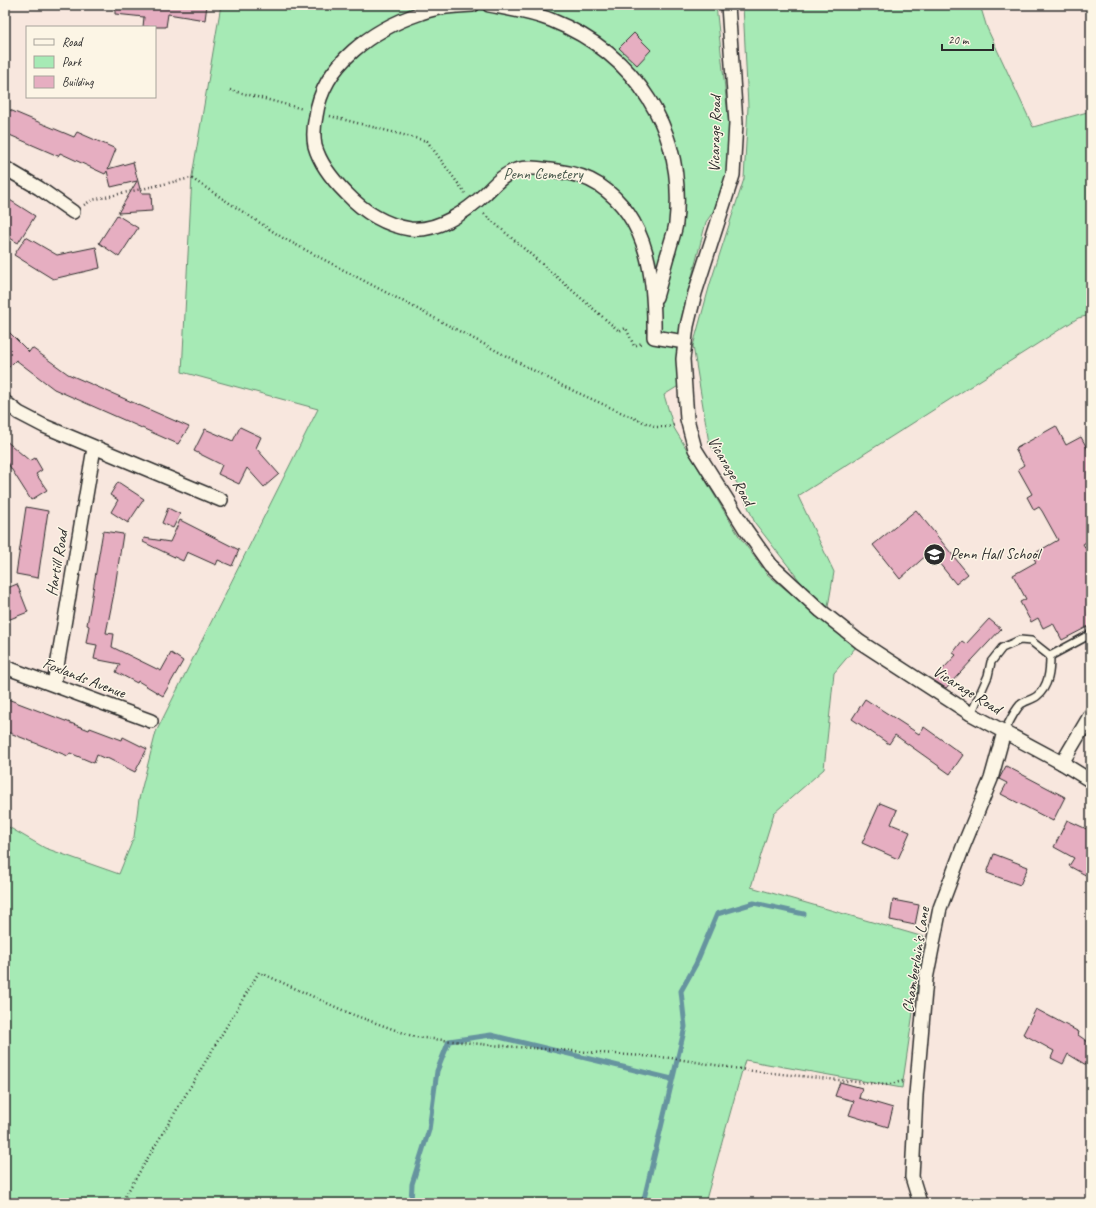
<svg xmlns="http://www.w3.org/2000/svg" width="1096" height="1208" font-family="Caveat,sans-serif">
<style>
.green{fill:#a6eab5;stroke:#688a70}
.lines{fill:none;stroke-linecap:round;stroke-linejoin:round}
.stream{stroke:#66949f;stroke-width:5}
.building{fill:#e6aec1;stroke:#2b2b2b}
.lane-casing{stroke:#2b2b2b;stroke-width:10}
.street-casing{stroke:#2b2b2b;stroke-width:16}
.path{stroke:#2b2b2b;stroke-width:2.5;stroke-dasharray:1 3;stroke-linecap:butt}
.lane{stroke:#fcf5e5;stroke-width:7}
.street{stroke:#fcf5e5;stroke-width:13}
.labels{text-anchor:middle;dominant-baseline:central;stroke-width:3;stroke-linejoin:round;paint-order:stroke}
.street-label{font-size:16px;fill:#2b2b2b;stroke:#fcf5e5}
.park-label{font-size:16px;fill:#4a5b4e;stroke:#fcf5e5}
.poi-label{font-size:16px;fill:#2b2b2b;stroke:#fcf5e5;text-anchor:start}
</style>
<rect width="100%" height="100%" fill="#f8e7de"/>
<filter id="ink" filterUnits="userSpaceOnUse"><feTurbulence type="fractalNoise" baseFrequency=".025" numOctaves="2"/><feDisplacementMap in="SourceGraphic" scale="8" xChannelSelector="R" yChannelSelector="G"/><feConvolveMatrix kernelMatrix="1 2 1 2 8 2 1 2 1" color-interpolation-filters="sRGB"/></filter>
<g filter="url(#ink)">
<g class="green">
<polygon points="221,5 716,5 730,135 728,174 717,206 706,222 691,280 680,385 664,395 674,428 739,536 767,574 856,647 834,673 824,769 774,813 751,887 924,937 902,1088 745,1060 705,1203 5,1203 5,825 45,848 119,874 134,837 139,799 156,732 318,409 182,372 192,176"/>
<polygon points="743,5 980,5 987,28 1033,127 1091,111 1091,315 1078,318 798,496 834,572 828,607 803,585 755,523 739,486 709,443 693,346 710,284 744,179 748,107"/>
</g>
<g class="lines">
<g class="stream">
<polyline points="411,1203 412,1184 429,1130 437,1071 449,1041 491,1035 672,1079"/>
<polyline points="643,1203 685,1027 681,991 696,964 717,914 754,903 804,914"/>
</g>
</g>
<g class="building">
<polygon points="115,5 207,5 205,20 168,14 166,27 143,27 144,17 115,14"/>
<polygon points="634,33 651,50 637,65 619,48"/>
<polygon points="5,108 74,137 77,132 116,149 108,169 133,162 141,193 151,193 152,211 118,213 137,181 111,187 107,171 105,174 60,153 58,156 5,133"/>
<polygon points="5,197 35,216 18,243 5,235"/>
<polygon points="117,215 138,228 119,257 99,243"/>
<polygon points="26,237 57,255 96,247 100,268 53,279 14,255"/>
<polygon points="5,328 29,352 32,348 68,374 189,427 178,444 54,389 16,360 5,371"/>
<polygon points="1056,426 1066,445 1081,437 1091,455 1091,539 1083,544 1091,557 1091,625 1062,640 1053,623 1043,628 1038,618 1031,622 1020,602 1026,599 1013,575 1036,562 1032,555 1058,540 1042,511 1039,507 1034,510 1027,497 1032,494 1018,469 1024,465 1015,449"/>
<polygon points="240,427 261,437 256,448 279,474 264,487 247,468 239,484 218,474 222,465 194,451 205,429 233,441"/>
<polygon points="5,440 30,461 35,458 42,470 36,474 47,490 31,500 5,459"/>
<polygon points="118,482 144,499 128,523 111,512 118,500 110,495"/>
<polygon points="26,507 48,511 38,578 16,574"/>
<polygon points="168,508 180,514 173,528 162,523"/>
<polygon points="916,510 968,574 956,584 930,552 900,579 873,545"/>
<polygon points="180,520 239,550 232,566 218,560 216,565 187,552 183,561 143,542 144,538 170,542"/>
<polygon points="103,531 123,534 114,593 106,633 114,634 112,647 161,671 171,653 183,661 163,696 138,681 137,683 116,672 120,664 94,659 97,645 86,643 89,626 87,625"/>
<polygon points="17,584 28,612 5,621 5,589"/>
<polygon points="989,619 1001,629 946,688 933,680 956,655 953,653 962,641 966,644"/>
<polygon points="5,698 89,730 90,728 122,740 123,737 147,749 135,772 107,758 106,759 97,755 94,763 70,753 68,756 5,731"/>
<polygon points="865,699 919,734 924,727 963,755 950,774 895,735 889,744 852,719"/>
<polygon points="1006,766 1065,797 1053,821 1001,794 1007,783 999,779"/>
<polygon points="880,803 897,810 891,824 910,832 898,859 862,843"/>
<polygon points="1067,820 1091,831 1091,878 1069,866 1074,858 1054,847"/>
<polygon points="994,854 1028,867 1020,885 987,873"/>
<polygon points="893,900 919,905 915,925 890,920"/>
<polygon points="1036,1009 1079,1032 1078,1035 1091,1044 1091,1068 1068,1054 1063,1064 1051,1058 1054,1051 1023,1034"/>
<polygon points="840,1082 862,1088 859,1098 893,1108 888,1127 849,1115 854,1101 835,1096"/>
</g>
<g class="lines">
<defs>
<g id="lane">
<polyline points="1050,656 1091,634"/>
<path d="M971 714 988 676 991 662 1002 648 1020 640 1031 641 1050 656C1050 671 1049 686 1037 696 1032 700 1024 701 1020 705 1013 713 1009 723 1004 732"/>
</g>
<g id="street">
<path d="M473 5C455 6 437 7 421 13 374 29 323 63 316 116 314 125 313 136 315 146 320 164 333 180 346 193 363 211 385 225 410 229 438 232 467 211 486 193 495 184 504 174 516 170 529 166 544 169 557 171 572 173 587 177 599 185 650 219 655 282 654 337L685 342"/>
<path d="M489 5C510 9 531 12 551 20 636 54 686 131 676 223 675 232 671 241 669 250 664 265 661 281 656 297"/>
<polyline points="728,5 736,123 733,175 695,293 687,326 683,359 687,419 695,449 746,530 771,565 821,611 860,642 971,714 1062,763 1091,781"/>
<polyline points="5,168 39,188 73,212"/>
<polyline points="5,402 19,413 44,426 221,500"/>
<polyline points="5,667 151,721"/>
<polyline points="54,684 94,448"/>
<polyline points="1062,763 1091,714"/>
<polyline points="920,1203 912,1177 916,1095 926,979 940,908 963,847 991,779 1004,732"/>
</g>
</defs>
<use href="#lane" class="lane-casing"/>
<use href="#street" class="street-casing"/>
<g class="path">
<polyline points="230,90 303,109"/>
<polyline points="330,116 427,141 465,193"/>
<polyline points="84,205 92,200 191,178 283,238 565,387 638,420 657,427 668,427 674,425"/>
<polyline points="484,214 619,331 626,328 634,346 642,343"/>
<polyline points="121,1203 259,972 351,1014 415,1037 490,1045 671,1058 753,1071 886,1085 903,1081"/>
</g>
<use href="#lane" class="lane"/>
<use href="#street" class="street"/>
</g>
</g>
<defs>
<symbol id="school-disc" viewBox="-11 -11 22 22"><circle r="9.5" fill="#2b2b2b" stroke="#fcf5e5"/><path d="M0-5L7-2L0 1L-7-2ZM-4 1L0 2.5L4 1V4Q0 6-4 4Z" fill="#fff"/></symbol>
</defs>
<g fill-rule="evenodd">
<use href="#school-disc" x="922" y="542" width="25" height="25"/>
</g>
<g class="labels">
<g class="street-label">
<text transform="translate(715 134) rotate(-89)">Vicarage Road</text>
<text transform="translate(731 471) rotate(60)">Vicarage Road</text>
<text transform="translate(57 563) rotate(-80)">Hartill Road</text>
<text transform="translate(84 678) rotate(21)">Foxlands Avenue</text>
<text transform="translate(967 690) rotate(32)">Vicarage Road</text>
<text transform="translate(916 960) rotate(-81)">Chamberlain's Lane</text>
</g>
<g class="park-label">
<text x="543" y="174">Penn Cemetery</text>
</g>
<g class="poi-label">
<text x="950" y="554">Penn Hall School</text>
</g>
</g>
<rect width="1096" height="1208" fill="none" stroke="#fcf5e5" stroke-width="20"/>
<rect x="10" y="10" width="1076" height="1188" fill="none" stroke="#2b2b2b" stroke-width="1.5" filter="url(#ink)"/>
<rect x="26" y="26" width="130" height="72" fill="#fcf5e5" stroke="#a8a49b"/>
<rect x="34" y="39" width="20" height="6" fill="#fcf5e5" stroke="#a8a49b"/>
<text x="62" y="46" font-size="12" fill="#2b2b2b">Road</text>
<rect x="34" y="56" width="20" height="12" fill="#a6eab5" stroke="#a8a49b"/>
<text x="62" y="66" font-size="12" fill="#2b2b2b">Park</text>
<rect x="34" y="76" width="20" height="12" fill="#e6aec1" stroke="#a8a49b"/>
<text x="62" y="86" font-size="12" fill="#2b2b2b">Building</text>
<path d="M942 44v6h51v-6" fill="none" stroke="#2b2b2b" stroke-width="2"/>
<text x="948" y="44" font-size="12" fill="#2b2b2b" stroke="#fcf5e5" stroke-width="3" paint-order="stroke">20 m</text>
</svg>
